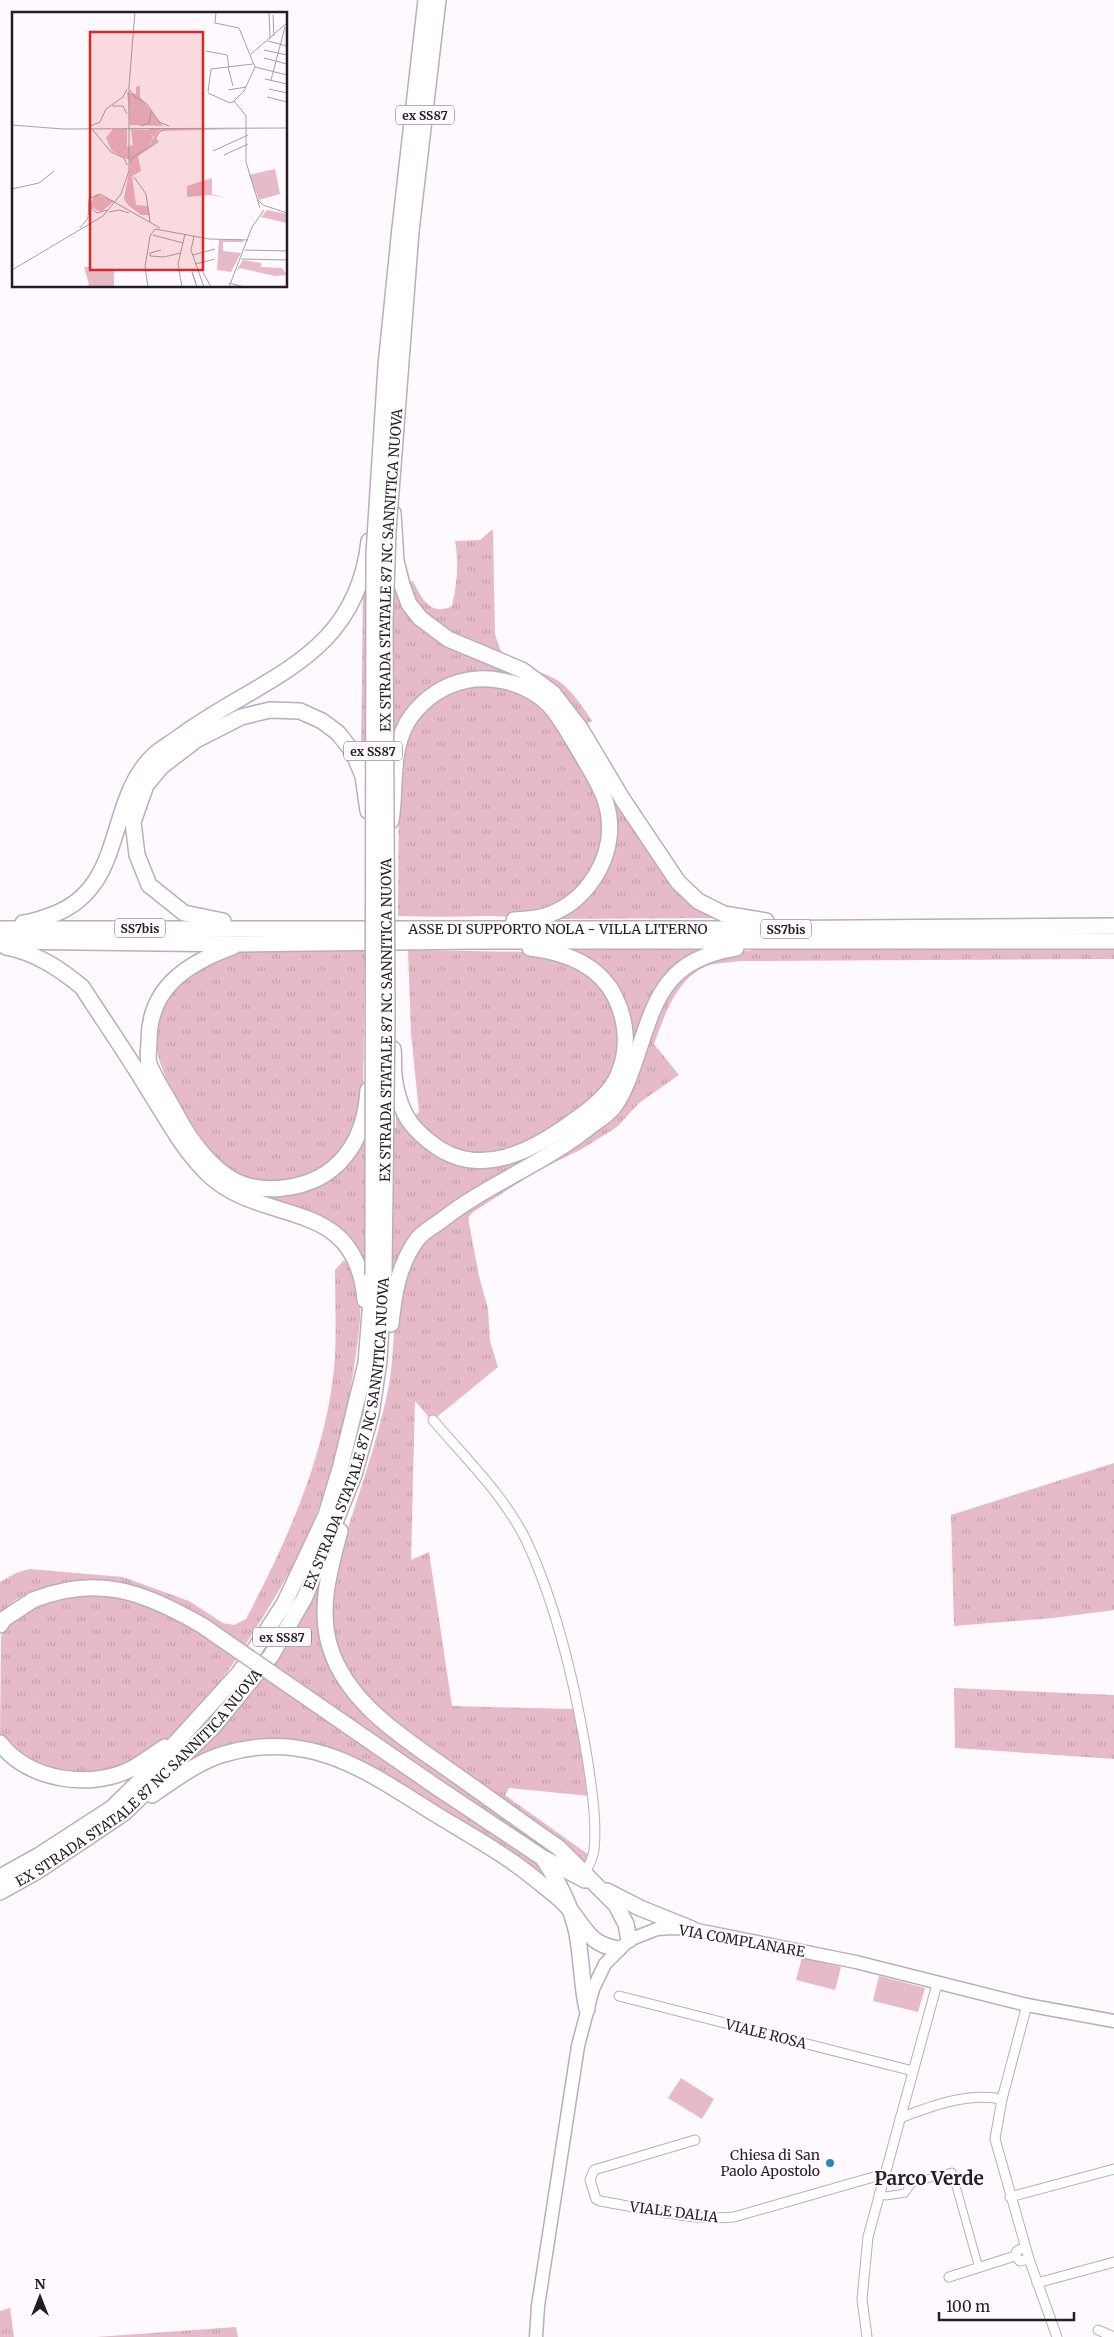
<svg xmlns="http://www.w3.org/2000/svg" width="1114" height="2337" font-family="Merriweather,serif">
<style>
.grass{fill:url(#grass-tufts)}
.pitch{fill:#e7bac8}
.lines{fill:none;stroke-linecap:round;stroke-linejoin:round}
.pedestrian-casing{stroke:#baadbc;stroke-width:9}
.minor-casing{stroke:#baadbc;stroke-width:11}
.secondary-casing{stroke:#baadbc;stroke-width:15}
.trunk-casing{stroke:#baadbc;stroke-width:18}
.pedestrian{stroke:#fff;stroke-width:7}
.minor{stroke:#fff;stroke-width:9}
.secondary{stroke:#fff;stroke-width:12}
.trunk{stroke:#fff;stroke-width:15}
.trunk-bridge-casing{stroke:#baadbc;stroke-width:18;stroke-linecap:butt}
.trunk-bridge{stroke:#fff;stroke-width:15}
.poi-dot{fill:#258ab3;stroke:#fef9ff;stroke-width:2}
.labels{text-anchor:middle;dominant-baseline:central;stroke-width:4;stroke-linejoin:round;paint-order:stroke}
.shield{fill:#fef9ff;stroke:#656066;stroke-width:1}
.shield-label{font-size:12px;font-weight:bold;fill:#231e24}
.street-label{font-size:14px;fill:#231e24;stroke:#fef9ff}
.poi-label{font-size:14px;fill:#231e24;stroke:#fef9ff;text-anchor:end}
.district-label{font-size:19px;font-weight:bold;fill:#231e24;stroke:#fef9ff}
.inset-road{fill:none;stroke:#a6a1a7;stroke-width:1}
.view{fill:#d62828;fill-opacity:0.15;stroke:#d62828;stroke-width:2.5}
.inset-edge{fill:none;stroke:#231e24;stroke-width:2.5}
</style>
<defs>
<pattern id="grass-tufts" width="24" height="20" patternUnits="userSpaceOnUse" patternTransform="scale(1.25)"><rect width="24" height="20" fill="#e7bac8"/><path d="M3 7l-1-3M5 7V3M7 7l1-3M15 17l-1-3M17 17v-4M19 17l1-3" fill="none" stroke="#c69fac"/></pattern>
</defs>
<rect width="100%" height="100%" fill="#fef9ff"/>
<g class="grass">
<path d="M493 529 495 634C497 639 498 645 500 649 509 665 545 671 560 682 574 693 583 707 592 721L576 729 663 870 680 890 717 918 554 919V916C611 890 626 838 602 781 594 764 582 747 572 731L564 735C577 756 593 778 601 801 617 852 583 907 531 916 516 918 500 916 485 916 456 917 427 917 398 916L399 772H404V745H367V765L361 751 363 589 396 581H413C421 597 430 617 452 606 457 585 459 562 455 541L480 540Z"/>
<path d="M1114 947V959L741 961C732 962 722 963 714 964 678 972 665 1015 654 1044L679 1075 639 1103 617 1127 582 1149 535 1172 473 1212 468 1218 479 1276 488 1309 490 1341 498 1367 432 1421 415 1401 411 1560 429 1552 452 1706 574 1709 590 1796 509 1788 505 1795 589 1855 587 1864C529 1821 468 1780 412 1735 391 1718 368 1703 353 1681 331 1650 328 1615 332 1579 351 1514 376 1451 389 1385 396 1346 391 1300 410 1265L400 1260 396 1267H366C360 1257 354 1246 347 1237 311 1200 253 1206 215 1173L223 1164C207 1147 195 1130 183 1109 158 1068 139 1026 176 984 190 968 208 958 228 954 267 945 324 950 365 950L363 1095H359L358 1126 396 1128V1101L406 1123 419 1112 411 1033 408 950 532 952C547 955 565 957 579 966 621 990 635 1050 605 1089 591 1106 571 1117 554 1129L560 1136C584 1121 608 1106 621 1079 645 1030 620 967 567 951V948H709C631 982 654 1046 611 1101 599 1118 580 1128 563 1139L569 1147C593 1133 615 1115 629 1090 655 1046 649 983 705 960 731 949 763 950 791 948Z"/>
<path d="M344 1260C348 1265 355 1272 357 1278 364 1303 359 1329 356 1354 347 1418 332 1483 305 1541 288 1578 266 1612 244 1647L103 1582C78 1580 50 1583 26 1594 17 1598 8 1606 0 1612V1582L16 1573 29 1569 123 1577 189 1601 223 1623 234 1625 246 1619C287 1541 325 1457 334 1369 337 1336 335 1303 335 1270Z"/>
<polygon points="1114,1463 1114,1610 1053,1618 954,1626 951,1515"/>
<polygon points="321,1576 320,1600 346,1687 556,1854 552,1858 426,1771 419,1783 544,1869 542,1875 540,1875 307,1744 184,1767 244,1700"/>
<path d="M109 1594 158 1609 189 1625 238 1657C199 1710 150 1777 77 1773 60 1772 42 1768 26 1759 17 1754 8 1743 0 1736L1 1636 12 1622 32 1609 62 1596Z"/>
<polygon points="954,1688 1114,1695 1114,1759 955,1748"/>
<polygon points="10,2308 14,2337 0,2337 0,2311"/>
<polygon points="236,2327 238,2337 96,2337"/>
</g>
<g class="pitch">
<polygon points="802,1957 841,1967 835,1990 796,1980"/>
<polygon points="879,1976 925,1988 918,2012 873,2001"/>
<polygon points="681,2078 714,2099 702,2119 668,2098"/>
</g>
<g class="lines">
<defs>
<polyline id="pedestrian" points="878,2194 886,2196 905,2193 912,2183 952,2172 979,2268"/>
<g id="minor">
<path d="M433 1420C465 1458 504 1495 526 1540 558 1608 576 1689 588 1763 592 1791 597 1822 594 1850 593 1859 588 1867 584 1875"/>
<polyline points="619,1996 913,2071"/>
<polyline points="1027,2005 1002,2099 995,2139 1029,2259 1057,2337"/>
<path d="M900 2118C931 2106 968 2092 1002 2099"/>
<path d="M695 2140 594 2170 590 2180 596 2199 600 2201C641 2208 693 2221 734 2217L884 2174"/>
<polyline points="1010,2197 1114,2169"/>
<polyline points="1025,2247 1017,2251 1015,2256 1020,2261 1029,2259"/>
<polyline points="949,2277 1015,2256"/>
<polyline points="1037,2283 1114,2262"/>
<polyline points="1098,2330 1114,2337"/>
<polyline points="867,2337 862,2299 868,2237 937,1984"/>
</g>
<polyline id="secondary" points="536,2337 538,2306 578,2046 593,1989 605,1964 629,1940 657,1929 672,1928 692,1929 856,1962 1027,2005 1114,2021"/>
<g id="trunk">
<polyline points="400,228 426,0"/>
<polyline points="411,231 438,0"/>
<polyline points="393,513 396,561 402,585 409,604 420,618 448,639 522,670 553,693 580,728 623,800 678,882 698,901 724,914 766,921"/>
<path d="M391 821C396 792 391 759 403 731 411 711 431 693 451 685 483 672 524 680 549 705 561 718 571 737 580 752 592 773 606 793 609 817 614 859 587 901 548 915 538 919 525 919 514 920"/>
<polyline points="223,921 184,913 149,885 137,855 133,822 146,785 162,766 196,740 241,717 270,710 300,711 322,721 338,733 353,752 363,776 368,811"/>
<path d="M23 923C34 922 43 918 52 915 127 888 105 801 154 755 162 748 173 742 182 735 264 676 356 658 369 541"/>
<path id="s1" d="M0 929H743L1114 926"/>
<polyline points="0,941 240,944 477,941 1114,941"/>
<path d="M6 947C36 953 59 968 82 987 104 1021 127 1054 148 1089 167 1119 183 1150 209 1175 265 1227 356 1195 365 1300"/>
<path d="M232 947C186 964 149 988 149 1041 149 1048 147 1057 149 1064 155 1079 166 1095 174 1110 188 1137 208 1166 235 1181 250 1188 267 1190 283 1188 338 1182 365 1142 368 1090"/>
<path d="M393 1049C394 1057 393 1066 394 1075 395 1086 399 1101 404 1112 410 1125 423 1137 434 1145 480 1179 532 1151 572 1122 591 1109 613 1092 620 1070 629 1046 626 1019 615 997 599 964 564 952 530 948"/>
<path d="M391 1324C394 1294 398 1267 416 1241 421 1233 434 1226 442 1220 489 1183 546 1163 592 1125 599 1120 607 1115 613 1108 623 1096 629 1079 634 1064 655 1002 662 960 736 948"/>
<path d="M340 1531C330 1569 318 1608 330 1647 348 1707 412 1743 459 1777 493 1801 526 1825 559 1848L616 1905 626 1924 629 1940"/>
<polyline points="0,1625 4,1619 33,1600"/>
<path d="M0 1743C28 1781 92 1790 133 1768 144 1762 154 1754 165 1747"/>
<polyline points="438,1788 543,1858 585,1880"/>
<path d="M152 1795C174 1780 199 1761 224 1754 308 1729 364 1769 432 1812 468 1834 507 1855 540 1883 550 1891 563 1900 571 1911 587 1931 590 1944 618 1949"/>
<path d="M544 1860C558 1881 570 1904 576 1929 582 1955 581 1983 587 2009"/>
<polyline points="0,1877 38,1856 112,1808 150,1771 240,1672 284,1604 326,1515 340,1469 366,1363 373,1275"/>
<polyline points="607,1891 640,1908 692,1929"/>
<path id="s2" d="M0 1892 36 1872 124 1813 213 1727 271 1656 305 1597 354 1475 371 1414 379 1361 384 1272"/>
</g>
</defs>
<use href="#pedestrian" class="pedestrian-casing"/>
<use href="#minor" class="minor-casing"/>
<use href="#secondary" class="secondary-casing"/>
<use href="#trunk" class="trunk-casing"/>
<use href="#pedestrian" class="pedestrian"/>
<use href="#minor" class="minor"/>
<use href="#secondary" class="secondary"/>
<use href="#trunk" class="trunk"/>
<defs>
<g id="trunk-bridge">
<path id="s3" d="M384 1272 387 1017 385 620 388 531 411 231"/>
<polyline points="373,1275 374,554 386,366 400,228"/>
<path d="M33 1600C98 1574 145 1592 203 1626L438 1788"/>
</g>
</defs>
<use href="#trunk-bridge" class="trunk-bridge-casing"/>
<use href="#trunk-bridge" class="trunk-bridge"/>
</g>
<circle class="poi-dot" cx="830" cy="2163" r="5"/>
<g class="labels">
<g class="shield">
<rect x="396" y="105.5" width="58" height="19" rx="4"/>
<rect x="344" y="741.5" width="58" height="19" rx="4"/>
<rect x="115" y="918.5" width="50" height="19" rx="4"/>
<rect x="761" y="919.5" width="50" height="19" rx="4"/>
<rect x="253" y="1627.5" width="58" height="19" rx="4"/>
</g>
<g class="shield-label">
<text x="425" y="115">ex SS87</text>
<text x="373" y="751">ex SS87</text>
<text x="140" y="928">SS7bis</text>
<text x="786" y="929">SS7bis</text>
<text x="282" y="1637">ex SS87</text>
</g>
<g class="street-label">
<text stroke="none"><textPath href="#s3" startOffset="702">EX STRADA STATALE 87 NC SANNITICA NUOVA</textPath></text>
<text stroke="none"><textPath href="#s1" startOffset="558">ASSE DI SUPPORTO NOLA - VILLA LITERNO</textPath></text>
<text stroke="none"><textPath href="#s3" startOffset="252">EX STRADA STATALE 87 NC SANNITICA NUOVA</textPath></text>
<text stroke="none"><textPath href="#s2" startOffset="601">EX STRADA STATALE 87 NC SANNITICA NUOVA</textPath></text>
<text stroke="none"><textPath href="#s2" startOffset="181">EX STRADA STATALE 87 NC SANNITICA NUOVA</textPath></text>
<text transform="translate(742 1941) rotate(10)">VIA COMPLANARE</text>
<text transform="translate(766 2034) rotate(14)">VIALE ROSA</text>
<text transform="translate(674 2212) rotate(7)">VIALE DALIA</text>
</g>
<g class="poi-label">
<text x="820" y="2155">Chiesa di San<tspan x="820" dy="16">Paolo Apostolo</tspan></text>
</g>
<g class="district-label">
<text x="929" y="2178">Parco Verde</text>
</g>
</g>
<g transform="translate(12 12)">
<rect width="275" height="275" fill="#fef9ff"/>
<path d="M128 74V85L151 114 118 113 115 80 124 82V75ZM101 117H115V135L121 133 119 117 137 118 141 126 135 136 142 126 136 117H150L145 120 141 130 136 137 142 131 146 120 151 117H235L148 119 144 126 147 130 126 144 129 159 120 164 124 193 136 194 138 203H129L138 210 116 193 112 187 119 149 100 139 94 126ZM200 166V182L213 186 199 183 175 185V174ZM84 182 102 189 89 200 77 194ZM255 198 275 202V211L249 205ZM229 227 232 230H211V239L229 241 219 260 205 258 207 228ZM231 248 249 251V255L270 256 275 263 263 264 228 256 224 259ZM72 255H79L80 258 102 257V275H75L77 272Z" fill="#e7bac8"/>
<path d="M263 157 268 182 247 188 237 163Z" fill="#e7bac8"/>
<path class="inset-road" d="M204 0 203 11 227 16 243 55M257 0 258 27M261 3 262 24M256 29 275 34M252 38 275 43M194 39 215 43 217 55M239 42 275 11M252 46 275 52M216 55 221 74M243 55 232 79 222 89 234 104V150L248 196M243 55 275 63M253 67 275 72M259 68 273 15M257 77 275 81M118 78 122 84 135 92 147 110 157 114M216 78 234 75M196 80 199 57 241 52M196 81 218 91 222 89M255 85 275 90M100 94H111L115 102M0 113 51 117 275 116M78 114 88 110 94 97 111 85 115 77M129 114 137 111 139 100M80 117 99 140 112 146 115 153M201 139 236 123M212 143 236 132M118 152 120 146 140 133 146 121 152 117M122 165 134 182 138 210M0 177 27 171 42 159M245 187 251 193 275 201M76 193 85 201 95 198M97 200 107 198 117 201M68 216 76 206 77 187 88 182 148 216M141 223 171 231M182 224 179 238 192 275M149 238 138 241V244L152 245 168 241M233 238 275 239M181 243 203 237M229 247 275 248M183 252 203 247M189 257 199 275M0 258 91 204 109 182 117 159V74L123 0M184 271 180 260 185 275M217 271 232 275M136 275 133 255 138 224 143 217 197 227 236 228M170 275 166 252 173 222M217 275 240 215 252 198"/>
<path class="view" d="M78 20H191V258H78Z"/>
<rect width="275" height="275" class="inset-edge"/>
</g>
<g transform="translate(40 2297)" stroke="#fef9ff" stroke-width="4" paint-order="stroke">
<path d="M0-4L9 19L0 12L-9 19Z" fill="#231e24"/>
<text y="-8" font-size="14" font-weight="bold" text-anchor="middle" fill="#231e24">N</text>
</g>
<path d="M939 2312v8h135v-8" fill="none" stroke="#231e24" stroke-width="2.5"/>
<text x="946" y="2312" font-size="15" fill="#231e24" stroke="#fef9ff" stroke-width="4" paint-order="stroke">100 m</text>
</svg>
